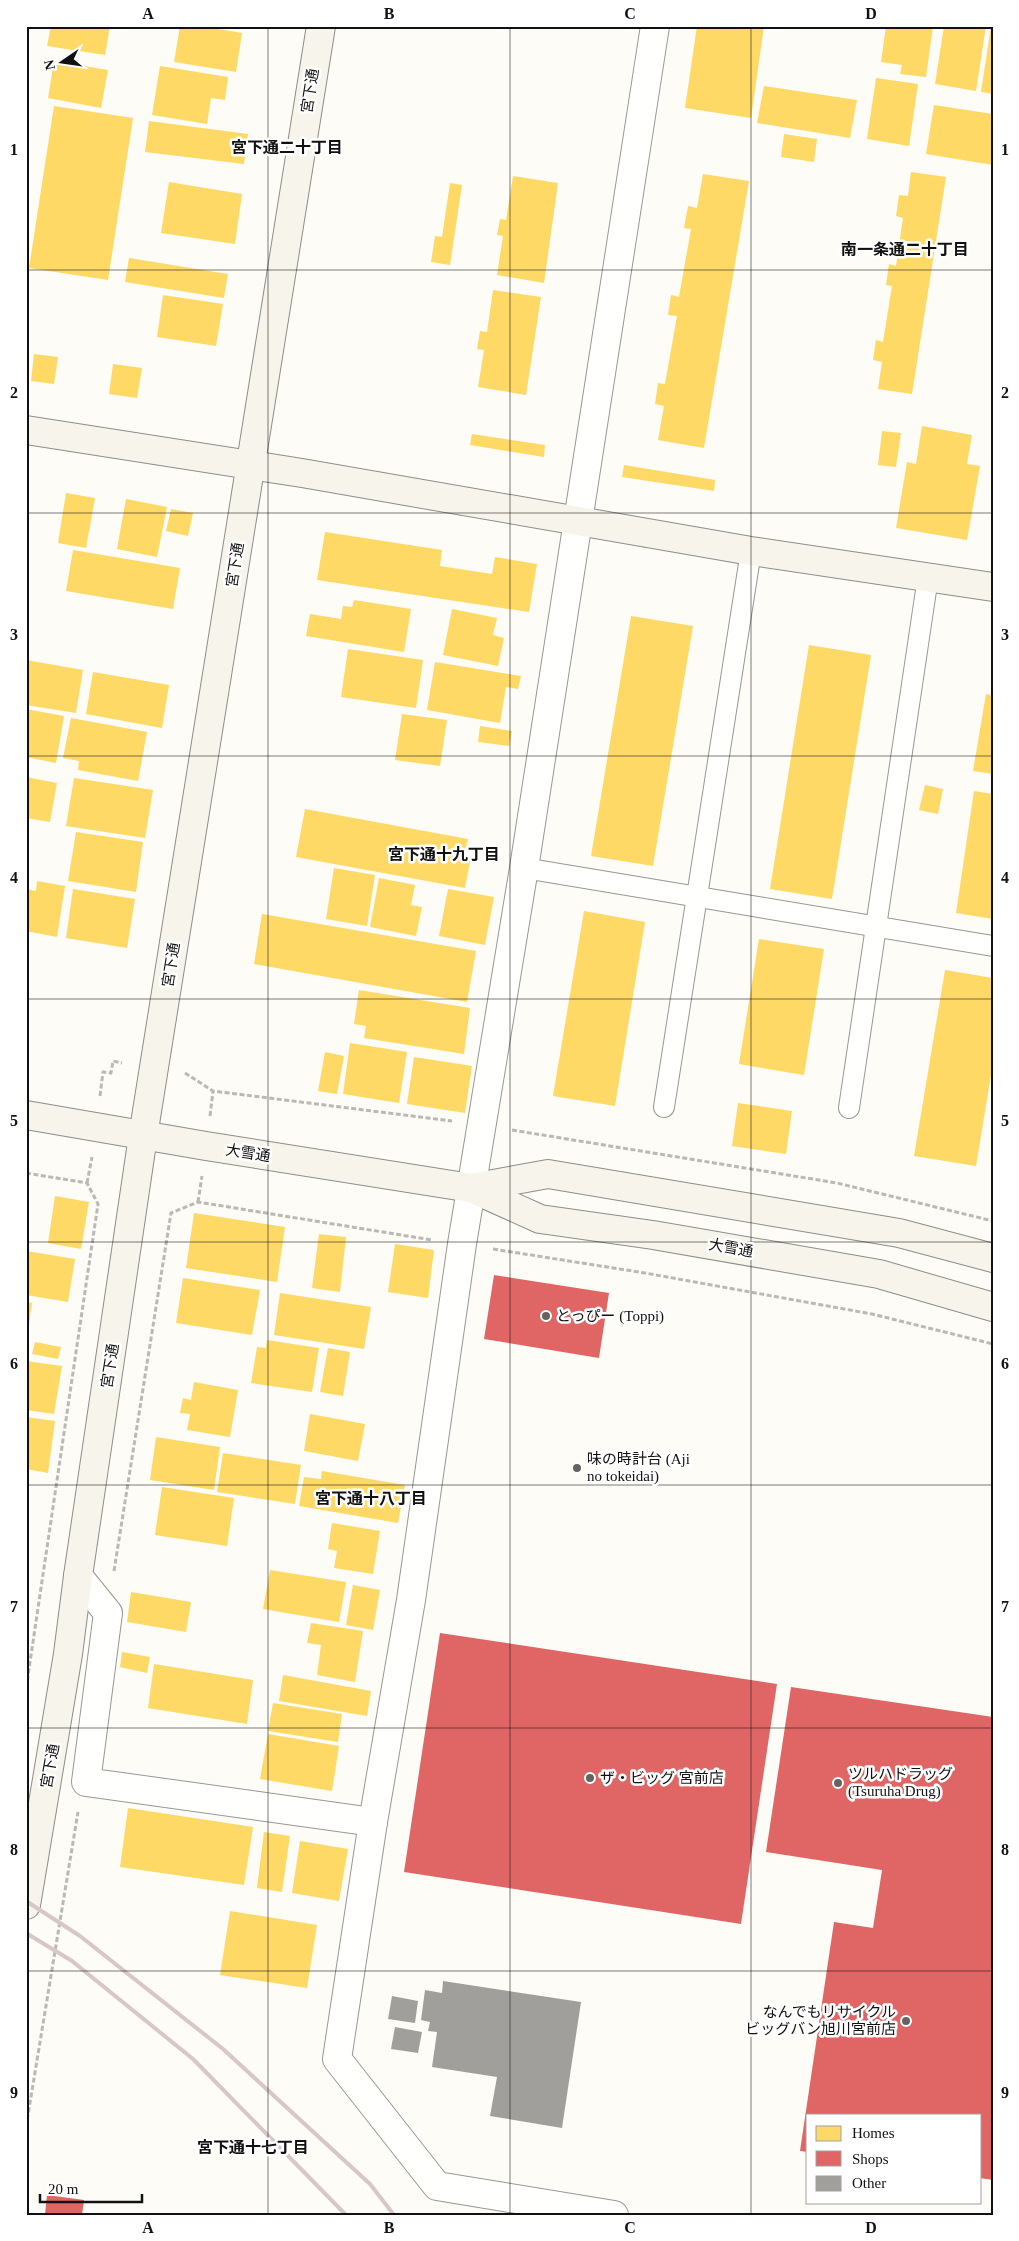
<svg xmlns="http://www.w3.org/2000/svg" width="1019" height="2241" font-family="'Times New Roman','Noto Sans JP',serif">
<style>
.homes{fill:#ffd966}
.shops{fill:#e06666}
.building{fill:#a19f9c}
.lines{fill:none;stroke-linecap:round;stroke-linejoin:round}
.lane-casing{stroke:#979795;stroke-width:22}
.street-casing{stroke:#979795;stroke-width:30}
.secondary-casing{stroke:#8e8d8b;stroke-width:30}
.path{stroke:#b9b9b8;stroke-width:3;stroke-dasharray:5 2.5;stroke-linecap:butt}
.lane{stroke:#fffffe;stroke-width:20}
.street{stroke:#fffffe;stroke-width:28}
.secondary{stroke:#f6f4eb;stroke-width:28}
.rail{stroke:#d9c6c7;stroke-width:4}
.grid{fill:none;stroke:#111;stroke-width:1;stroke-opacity:0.55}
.poi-dot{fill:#646362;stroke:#fff;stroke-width:2}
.labels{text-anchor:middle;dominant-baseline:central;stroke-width:5;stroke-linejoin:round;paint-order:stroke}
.street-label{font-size:15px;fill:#111;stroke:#fff}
.poi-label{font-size:15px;fill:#111;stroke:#fff;text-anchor:start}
.neighbourhood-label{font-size:16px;font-weight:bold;fill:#111;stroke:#fff}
.neatline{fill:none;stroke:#111;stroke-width:2}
.grid-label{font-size:16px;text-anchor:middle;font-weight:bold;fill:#111}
</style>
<rect width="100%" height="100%" fill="#fdfcf7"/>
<g class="homes">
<polygon points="51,26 110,26 105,55 47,46"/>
<polygon points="180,26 201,26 242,33 236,72 174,62"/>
<polygon points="697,26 764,26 751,118 685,108"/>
<polygon points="886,26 933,26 926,77 900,74 902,65 881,62"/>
<polygon points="944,26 986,26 976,91 935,84"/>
<polygon points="991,26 993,26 993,94 981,92"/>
<polygon points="54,61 108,70 101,108 48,98"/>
<polygon points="160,66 228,77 225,100 211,98 207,124 152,115"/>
<polygon points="876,78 918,84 909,146 867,139"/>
<polygon points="764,86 857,100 850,138 757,123"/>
<polygon points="934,105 993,114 993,165 926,154"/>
<polygon points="54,106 133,118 108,280 29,268"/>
<polygon points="149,121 248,134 244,164 145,152"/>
<polygon points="784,134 817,139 814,162 781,157"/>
<polygon points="911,172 946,177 912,394 878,389 882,362 873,360 876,340 883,342 892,286 886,285 889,264 896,266 903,218 896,216 899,195 908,196"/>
<polygon points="703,174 749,181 704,448 658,440 664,406 655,404 658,383 665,384 677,316 668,315 671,295 679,297 691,229 684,228 688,206 697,208"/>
<polygon points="513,176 558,183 544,283 497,275 503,236 497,235 500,219 506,220"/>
<polygon points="169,182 242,194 235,244 161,233"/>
<polygon points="450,183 462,185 450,265 431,262 435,236 442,237"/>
<polygon points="129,258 228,274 224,298 125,282"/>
<polygon points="493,290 541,297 526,395 478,387 484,350 477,349 480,331 487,332"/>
<polygon points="163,295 223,304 216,346 157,337"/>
<polygon points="34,354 58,357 54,384 31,381"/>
<polygon points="113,364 142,368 137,398 109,394"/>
<polygon points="922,426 972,435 967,464 980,466 967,540 896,528 907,462 916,464"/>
<polygon points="882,431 901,433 896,467 878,465"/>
<polygon points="472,434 545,445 544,457 470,445"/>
<polygon points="624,465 715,480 714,491 622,477"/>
<polygon points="66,493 95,498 86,548 58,543"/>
<polygon points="126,499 167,507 157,557 117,549"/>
<polygon points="171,509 193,513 188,536 166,531"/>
<polygon points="325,532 442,550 440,566 492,574 495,557 537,564 529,612 317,580"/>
<polygon points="73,550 180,568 173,609 66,591"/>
<polygon points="354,600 411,609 404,652 306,636 310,614 341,619 343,606 352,607"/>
<polygon points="452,609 497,618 493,635 504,638 498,666 443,655"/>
<polygon points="631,616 693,626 653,866 591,856"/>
<polygon points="809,645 871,655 832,899 770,889"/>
<polygon points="348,649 423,660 416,708 341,697"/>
<polygon points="26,660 83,670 76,713 26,705"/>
<polygon points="435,662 521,676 518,689 506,687 500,723 427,710"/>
<polygon points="93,672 169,685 162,728 86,714"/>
<polygon points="986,694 993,696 993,774 973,771"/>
<polygon points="26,709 64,716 56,763 26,757"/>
<polygon points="402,714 447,720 440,766 395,760"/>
<polygon points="71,718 147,732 138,781 78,770 79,761 63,758"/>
<polygon points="480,726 512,731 509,746 478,742"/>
<polygon points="26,777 57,783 50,822 26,818"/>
<polygon points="74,778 153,790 145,838 66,826"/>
<polygon points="925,785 943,789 938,814 919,810"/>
<polygon points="974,791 993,794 993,919 956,913"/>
<polygon points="305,809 468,839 464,855 471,856 465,888 296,857"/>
<polygon points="76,832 143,842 136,892 68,881"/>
<polygon points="334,868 375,875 367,926 326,919"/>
<polygon points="379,878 415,885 411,905 422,907 416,936 370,927"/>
<polygon points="37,881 65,886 57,937 26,931 26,889 36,891"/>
<polygon points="73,889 135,899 127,948 66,938"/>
<polygon points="448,889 494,897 485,945 439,936"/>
<polygon points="584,911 645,922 615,1106 553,1096"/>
<polygon points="262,914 476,951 467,1002 254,964"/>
<polygon points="759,939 824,949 804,1075 739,1064"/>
<polygon points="945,970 993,978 993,1063 976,1166 914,1156"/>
<polygon points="359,990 470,1008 464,1054 364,1038 366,1026 354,1024"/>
<polygon points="350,1043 407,1052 399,1103 343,1094"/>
<polygon points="325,1052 344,1056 337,1094 318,1091"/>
<polygon points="414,1057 472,1066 465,1113 407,1104"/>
<polygon points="738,1103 792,1111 786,1154 732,1146"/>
<polygon points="55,1196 89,1202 81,1249 48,1243"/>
<polygon points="194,1213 285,1227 277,1282 186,1268"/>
<polygon points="319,1234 346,1237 340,1292 312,1288"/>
<polygon points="395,1244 434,1250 428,1298 388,1292"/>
<polygon points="26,1251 75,1259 68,1302 26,1295"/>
<polygon points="183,1278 260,1290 252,1335 176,1323"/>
<polygon points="280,1293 371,1307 364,1349 274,1335"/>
<polygon points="26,1302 32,1303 27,1339 26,1339"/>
<polygon points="267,1340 319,1348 312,1392 251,1383 257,1347 266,1348"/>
<polygon points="35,1342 61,1347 58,1359 32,1354"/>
<polygon points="328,1348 350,1352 343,1396 320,1392"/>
<polygon points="26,1361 62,1366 54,1414 26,1410"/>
<polygon points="194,1382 238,1390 230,1437 187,1430 190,1414 180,1413 183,1398 191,1400"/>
<polygon points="310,1414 365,1424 358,1461 304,1451"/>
<polygon points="26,1417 55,1421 48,1473 26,1469"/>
<polygon points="156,1437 220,1447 214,1490 150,1480"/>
<polygon points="223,1453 301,1465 295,1504 217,1492"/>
<polygon points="322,1471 405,1485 398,1523 299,1506 304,1477 321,1479"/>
<polygon points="162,1487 234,1498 227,1546 155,1535"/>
<polygon points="332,1523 380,1531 373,1574 334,1568 337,1551 328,1549"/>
<polygon points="270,1570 346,1582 339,1622 263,1609"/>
<polygon points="353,1585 380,1590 373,1630 346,1625"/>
<polygon points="131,1592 191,1602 186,1632 127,1622"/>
<polygon points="311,1623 363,1631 355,1682 317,1675 321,1645 307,1643"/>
<polygon points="122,1652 150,1657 147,1673 120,1667"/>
<polygon points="154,1664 253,1680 247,1724 148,1708"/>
<polygon points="283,1675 371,1691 367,1716 279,1701"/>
<polygon points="273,1703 342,1714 338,1742 268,1731"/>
<polygon points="268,1734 339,1746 332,1791 260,1779"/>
<polygon points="128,1808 253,1827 244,1885 120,1867"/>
<polygon points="264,1832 290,1836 282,1892 257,1888"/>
<polygon points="300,1841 348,1849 339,1901 292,1893"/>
<polygon points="230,1911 317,1925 307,1988 220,1975"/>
</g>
<g class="shops">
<polygon points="494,1275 609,1293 599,1358 484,1339"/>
<polygon points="440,1633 777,1684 741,1924 404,1872"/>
<polygon points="791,1687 993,1717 993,2180 980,2178 980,2115 808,2115 808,2152 800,2151 834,1922 873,1928 882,1870 766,1852"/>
<polygon points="47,2195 84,2200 82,2215 45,2215"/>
</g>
<g class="building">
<polygon points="443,1981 581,2002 562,2128 490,2116 497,2077 432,2067 437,2032 428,2031 430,2022 421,2020 425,1990 442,1993"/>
<polygon points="392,1996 418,2001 415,2023 388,2019"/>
<polygon points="395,2027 422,2032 418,2053 391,2049"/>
</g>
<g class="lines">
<defs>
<g id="lane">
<path d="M524 868C680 895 837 919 993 946"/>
<polyline points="664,1107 751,551"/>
<polyline points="849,1108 928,577"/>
</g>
<g id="street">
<polyline points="78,1576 108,1613 86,1782 373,1822"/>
<polyline points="614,2215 437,2186 337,2059 373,1822 411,1600 462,1244 524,868 655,26"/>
</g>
<g id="secondary">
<polyline points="26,430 302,473 751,551 993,587"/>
<polyline points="26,1115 206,1146 471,1188 540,1219 653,1235 879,1274 993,1307"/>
<polyline points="471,1188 548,1174 899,1233 993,1258"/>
<polyline points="26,1905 68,1654 78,1576 143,1136 321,26"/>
</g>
</defs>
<use href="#lane" class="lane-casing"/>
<use href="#street" class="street-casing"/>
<use href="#secondary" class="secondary-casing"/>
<g class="path">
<polyline points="185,1073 213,1091 452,1121"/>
<polyline points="100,1096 103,1072 111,1073 113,1061 122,1063"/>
<polyline points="210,1116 213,1091"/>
<polyline points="512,1130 837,1183 993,1221"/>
<polyline points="26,1173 87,1183 98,1204 26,1689"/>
<polyline points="87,1183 92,1157"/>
<polyline points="198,1202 202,1176"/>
<polyline points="493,1249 645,1273 872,1314 993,1344"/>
<polyline points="114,1571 171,1213 198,1202 432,1240"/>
<polyline points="26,2127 78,1812"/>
</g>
<use href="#lane" class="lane"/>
<use href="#street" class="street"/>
<use href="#secondary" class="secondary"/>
<g class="rail">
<polyline points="26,1901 80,1936 223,2049 370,2184 394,2215"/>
<polyline points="26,1933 72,1961 193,2059 346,2215"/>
</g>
</g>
<path class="grid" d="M268 26V2215M510 26V2215M751 26V2215M26 270H993M26 513H993M26 756H993M26 999H993M26 1242H993M26 1485H993M26 1728H993M26 1971H993"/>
<g class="poi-dot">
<circle cx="546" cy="1316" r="5"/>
<circle cx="577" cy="1468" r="5"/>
<circle cx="590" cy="1778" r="5"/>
<circle cx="838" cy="1783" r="5"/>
<circle cx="906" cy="2021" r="5"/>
</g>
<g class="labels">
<g class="street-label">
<text transform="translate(310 91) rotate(-81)">宮下通</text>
<text transform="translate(235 565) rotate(-81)">宮下通</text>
<text transform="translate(171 965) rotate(-81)">宮下通</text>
<text transform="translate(248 1153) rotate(9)">大雪通</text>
<text transform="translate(731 1248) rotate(10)">大雪通</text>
<text transform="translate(110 1366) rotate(-81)">宮下通</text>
<text transform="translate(50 1766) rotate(-80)">宮下通</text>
</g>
<g class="poi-label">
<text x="556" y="1316">とっぴー (Toppi)</text>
<text x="587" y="1459">味の時計台 (Aji<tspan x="587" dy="17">no tokeidai)</tspan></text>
<text x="848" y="1774">ツルハドラッグ<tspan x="848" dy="17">(Tsuruha Drug)</tspan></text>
<text x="600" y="1778">ザ・ビッグ 宮前店</text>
<text x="896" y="2012" text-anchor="end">なんでもリサイクル<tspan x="896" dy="17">ビッグバン旭川宮前店</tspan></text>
</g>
<g class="neighbourhood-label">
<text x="287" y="147">宮下通二十丁目</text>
<text x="905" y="249">南一条通二十丁目</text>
<text x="444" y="854">宮下通十九丁目</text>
<text x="371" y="1498">宮下通十八丁目</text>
<text x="253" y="2147">宮下通十七丁目</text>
</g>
</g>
<rect width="1019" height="2241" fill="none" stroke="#ffffff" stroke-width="55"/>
<rect x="806" y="2114" width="175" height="90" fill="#ffffff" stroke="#a0a0a0"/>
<rect x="816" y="2126" width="25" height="15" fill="#ffd966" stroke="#a0a0a0"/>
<text x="852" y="2138" font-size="15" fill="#111111">Homes</text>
<rect x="816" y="2151" width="25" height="15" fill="#e06666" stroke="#a0a0a0"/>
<text x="852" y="2164" font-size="15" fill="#111111">Shops</text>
<rect x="816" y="2176" width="25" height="15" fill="#a19f9c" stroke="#a0a0a0"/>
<text x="852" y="2188" font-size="15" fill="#111111">Other</text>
<g transform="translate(62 62) rotate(257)" stroke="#ffffff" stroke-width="4" paint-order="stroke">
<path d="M0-4L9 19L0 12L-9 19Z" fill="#111111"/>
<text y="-8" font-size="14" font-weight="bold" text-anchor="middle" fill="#111111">N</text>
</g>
<path d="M40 2194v8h102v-8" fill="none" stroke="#111111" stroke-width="2.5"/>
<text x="48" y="2194" font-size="15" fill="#111111" stroke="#ffffff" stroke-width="4" paint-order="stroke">20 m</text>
<rect x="28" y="28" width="964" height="2186" class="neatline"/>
<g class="grid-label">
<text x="148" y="19">A</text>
<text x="389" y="19">B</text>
<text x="630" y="19">C</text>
<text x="871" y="19">D</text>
<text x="14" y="155">1</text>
<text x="1005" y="155">1</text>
<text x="14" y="398">2</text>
<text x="1005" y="398">2</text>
<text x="14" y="640">3</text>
<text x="1005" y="640">3</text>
<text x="14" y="883">4</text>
<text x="1005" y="883">4</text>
<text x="14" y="1126">5</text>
<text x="1005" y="1126">5</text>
<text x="14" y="1369">6</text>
<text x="1005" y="1369">6</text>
<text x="14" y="1612">7</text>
<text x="1005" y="1612">7</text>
<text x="14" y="1855">8</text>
<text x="1005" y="1855">8</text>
<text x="14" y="2098">9</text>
<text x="1005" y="2098">9</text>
<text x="148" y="2233">A</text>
<text x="389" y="2233">B</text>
<text x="630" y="2233">C</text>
<text x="871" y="2233">D</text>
</g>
</svg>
